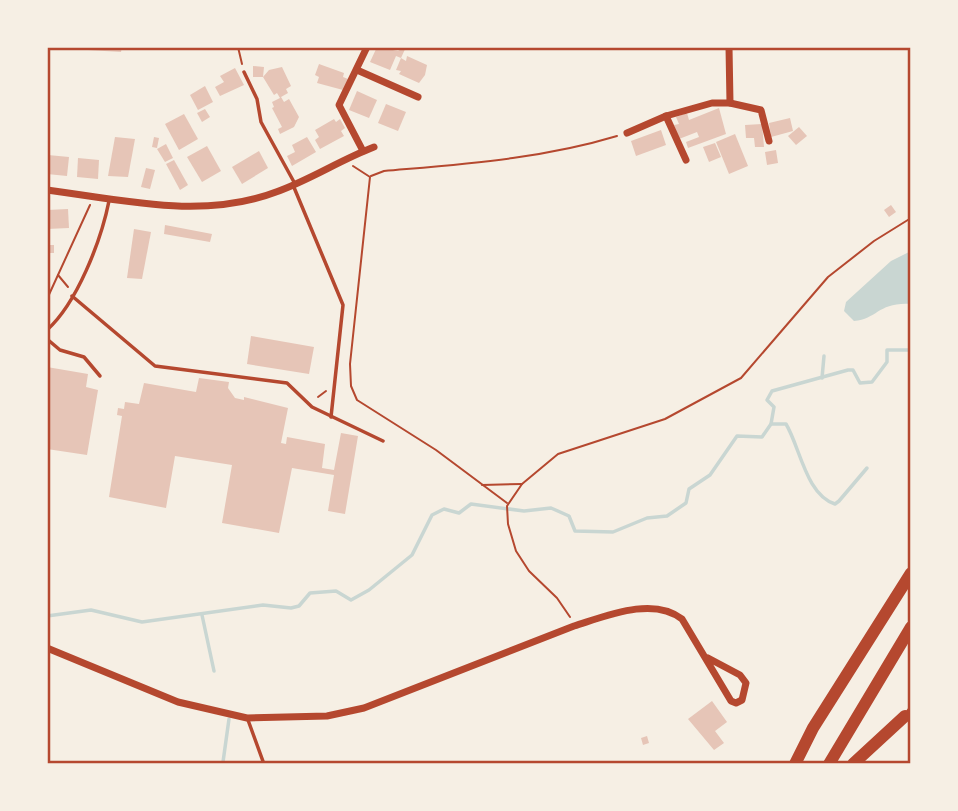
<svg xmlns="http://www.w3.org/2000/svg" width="958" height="811" font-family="'DejaVu Sans',sans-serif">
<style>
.water{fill:#c9d6d2}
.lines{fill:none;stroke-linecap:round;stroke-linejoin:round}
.stream{stroke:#c9d6d2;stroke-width:3.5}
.building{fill:#e6c5b7}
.path{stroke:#b5482f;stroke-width:2}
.service{stroke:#b5482f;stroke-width:3.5}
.minor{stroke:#b5482f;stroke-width:7}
.motorway{stroke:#b5482f;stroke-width:12}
.neatline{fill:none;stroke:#b5482f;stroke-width:2.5}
</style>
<rect width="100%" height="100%" fill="#f6efe4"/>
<path class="water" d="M911 251V304C878 302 878 319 854 321L844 311 846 302 891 261Z"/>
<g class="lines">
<g class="stream">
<polyline points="822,378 824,356"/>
<path d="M771 424H786C800 447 806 495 835 504L839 501 867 468"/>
<polyline points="202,615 214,671"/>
<polyline points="47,616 91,610 142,622 263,605 291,608 299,606 310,593 336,591 351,600 369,590 412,555 432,515 444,509 459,513 471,504 524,511 551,508 569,516 575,531 613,532 647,518 667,516 686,503 689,489 710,475 737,436 762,437 771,424 774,407 767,400 772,391 848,370 853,370 860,383 872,382 887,362 887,350 911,350"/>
<polyline points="223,762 229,719"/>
</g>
</g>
<g class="building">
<polygon points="88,47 122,47 121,52 88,50"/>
<polygon points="377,47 398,51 406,47 401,58 396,56 390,70 370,62"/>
<polygon points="407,56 427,65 425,75 419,83 399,74 401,71 396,70 401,58 406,61"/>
<polygon points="319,64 344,73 343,77 348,79 343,90 317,83 319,77 315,75"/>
<polygon points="253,66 264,67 263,77 253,77"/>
<polygon points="282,67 291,86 286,89 288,93 281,97 284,102 289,99 299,117 294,127 280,134 278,129 282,127 272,108 274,107 272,102 280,98 277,93 274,95 263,77 269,70"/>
<polygon points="235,68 244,85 220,96 215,87 224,82 220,76"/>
<polygon points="205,86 213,102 198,110 190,95"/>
<polygon points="357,91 377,100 369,118 349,110"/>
<polygon points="386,104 406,112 398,131 378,123"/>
<polygon points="719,108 726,134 688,148 686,142 699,137 697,132 679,139 674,125 679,124 676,117 687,113 689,120"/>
<polygon points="205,109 210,117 202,122 197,113"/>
<polygon points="184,114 198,139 179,150 165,124"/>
<polygon points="790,118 793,131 771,137 769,123"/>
<polygon points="334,119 336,122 340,119 345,128 341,131 344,136 320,149 315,140 319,137 315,130"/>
<polygon points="762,124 764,147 755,147 754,138 746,138 745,125"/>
<polygon points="799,127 807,136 796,145 788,136"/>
<polygon points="661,130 666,145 636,156 631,141"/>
<polygon points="735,134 748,166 729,174 716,142"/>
<polygon points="115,137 135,139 128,177 108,176"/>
<polygon points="154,137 159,138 157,148 152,147"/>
<polygon points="307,137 316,152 292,166 287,156 295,152 292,145"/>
<polygon points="715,143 721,157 709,162 703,147"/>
<polygon points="166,144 173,158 165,162 157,149"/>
<polygon points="207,146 221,171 202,182 187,157"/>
<polygon points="776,150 778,163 767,165 765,152"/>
<polygon points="259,151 268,168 242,184 232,167"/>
<polygon points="48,155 69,157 67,176 47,174"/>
<polygon points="78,158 99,160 98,179 77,177"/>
<polygon points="174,160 188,185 180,190 166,164"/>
<polygon points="146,168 155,170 150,189 141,187"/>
<polygon points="891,205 896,212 889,217 884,210"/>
<polygon points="68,209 69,228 47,229 47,210"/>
<polygon points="165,225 212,234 210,242 164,234"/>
<polygon points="134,229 151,232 142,279 127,278"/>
<rect x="47" y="245" width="7" height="8"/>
<polygon points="251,336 314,347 309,374 247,364"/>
<polygon points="47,367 88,374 86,387 98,390 87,455 47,449"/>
<polygon points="199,378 229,382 228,388 235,398 244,400 244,397 288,408 281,443 286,444 287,437 325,444 322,468 334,470 341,433 358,436 345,514 328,511 334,475 292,468 279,533 222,523 232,465 175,456 166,508 109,497 122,416 117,415 118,408 124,409 125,402 139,404 144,383 196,392"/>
<polygon points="712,701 727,722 715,731 724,743 714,750 688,719"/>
<polygon points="647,736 649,743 643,745 641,738"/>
</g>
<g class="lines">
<g class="path">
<polyline points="238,47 242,64"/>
<polyline points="353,166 370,177 350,364 351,386 357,400 436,450 507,503"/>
<path d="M371 176 384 171C463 164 541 159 617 136"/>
<polyline points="58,275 68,287"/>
<polyline points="47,299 90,205"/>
<polyline points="318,397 326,391"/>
<polyline points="482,485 522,484"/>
<polyline points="570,617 557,598 529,571 516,551 508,524 507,506 522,484 558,454 665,419 741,378 828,277 874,241 911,218"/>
</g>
<g class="service">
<polyline points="244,72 257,99 261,122 294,182"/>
<polyline points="293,185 343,305 331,417"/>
<polyline points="72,296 155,366 287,383 312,407 383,441"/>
<path d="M47 330C77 303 101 241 109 201"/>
<polyline points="47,339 60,350 84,357 100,376"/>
<polyline points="906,714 911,707"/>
<polyline points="248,720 264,764"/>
</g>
<g class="minor">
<polyline points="357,70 418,97"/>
<polyline points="730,103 761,110 769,141"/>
<polyline points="627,133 666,116"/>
<polyline points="363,151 339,105 367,47"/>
<polyline points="686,160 666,116 712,103 730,103 729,47"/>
<path d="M47 190C123 200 203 220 276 192 310 180 340 160 374 147"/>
<path d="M47 648 178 702 247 718 327 716 364 708 574 626C606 616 653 596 682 619L731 701 736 703 742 700 746 683 740 675 708 658"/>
</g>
<g class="motorway">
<polyline points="795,764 813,728 911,573"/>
<polyline points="829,764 911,627"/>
<polyline points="853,764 905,716"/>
</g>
</g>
<rect width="958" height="811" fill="none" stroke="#f6efe4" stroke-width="98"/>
<rect x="49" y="49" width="860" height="713" class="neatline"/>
</svg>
